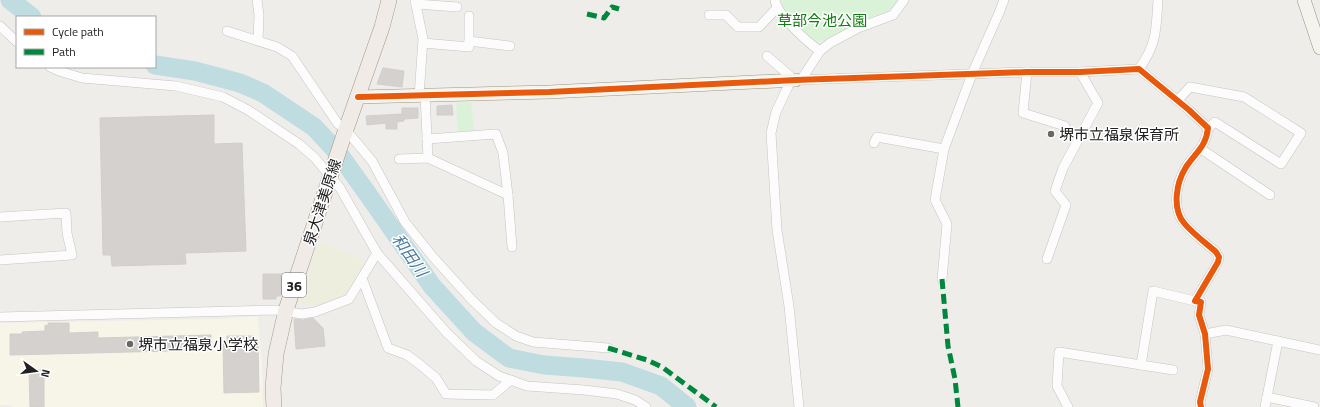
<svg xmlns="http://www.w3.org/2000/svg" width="1320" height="407" font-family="'Titillium Web','Noto Sans JP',sans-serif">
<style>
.education{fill:#f7f5e7}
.farmland{fill:#eeeede}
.park{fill:#daf2d7}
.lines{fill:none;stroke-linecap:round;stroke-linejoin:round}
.river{stroke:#bfdce0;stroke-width:19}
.building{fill:#d4d1ce;stroke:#d2cecb}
.street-casing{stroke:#c5c4c2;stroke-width:10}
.secondary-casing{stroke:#999882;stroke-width:14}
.primary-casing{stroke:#a59887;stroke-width:16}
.street{stroke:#fdfcfc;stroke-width:9}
.secondary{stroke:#f4f3ed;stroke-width:13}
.primary{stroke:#f1ebe7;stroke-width:15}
.quiet{stroke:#00873e;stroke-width:5;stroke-dasharray:10 5;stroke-linecap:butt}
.cycleway-casing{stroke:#fff;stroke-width:8}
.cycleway{stroke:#e8590c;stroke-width:6}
.poi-dot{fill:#696867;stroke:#fff;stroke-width:1.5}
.labels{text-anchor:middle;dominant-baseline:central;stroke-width:3;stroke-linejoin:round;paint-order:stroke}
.shield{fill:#fff;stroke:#646464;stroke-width:1}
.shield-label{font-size:14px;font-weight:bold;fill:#212121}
.park-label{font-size:15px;fill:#127c12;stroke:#fff}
.poi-label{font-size:15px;fill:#212121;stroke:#fff;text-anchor:start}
.street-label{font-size:15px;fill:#212121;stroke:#fff}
.water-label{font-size:16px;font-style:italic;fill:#4b7a9d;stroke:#fff}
</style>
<rect width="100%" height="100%" fill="#efedea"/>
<polygon class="education" points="258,316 262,365 263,407 12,407 11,405 0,405 0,323 218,319"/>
<polygon class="farmland" points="323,243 365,260 346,295 316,305 299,303 318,245"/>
<g class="park">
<polygon points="781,0 898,0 889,11 861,21 826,41 811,40 783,11"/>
<polygon points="471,102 474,131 458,132 456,103"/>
</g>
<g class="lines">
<g class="river">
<polyline points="10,0 32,17"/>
<polyline points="155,65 195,71 240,83 263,93 314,127 339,154 367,193 432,286 474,332 509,358 544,365 584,368 622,372 661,386 687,407"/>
</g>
</g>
<g class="building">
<polygon points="383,68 404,71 402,87 377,84"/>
<polygon points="452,105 453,115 437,115 437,106"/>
<polygon points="402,108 418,108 418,118 404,119 404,121 397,122 397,129 386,129 386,123 367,125 366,116 402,114"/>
<polygon points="214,115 214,144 242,143 246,251 185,253 186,264 112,266 111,255 103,255 100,118"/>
<polygon points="263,274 286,274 285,284 282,284 281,296 276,296 276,299 263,299"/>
<polygon points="313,318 323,328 325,346 296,349 294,319 303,320"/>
<polygon points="48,323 69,323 69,333 98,332 98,338 211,335 211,350 10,355 10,334 22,334 22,332 45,331 45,325 48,326"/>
<polygon points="227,336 254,336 254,343 258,342 259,392 224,393 223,342 227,342"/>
<polygon points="29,370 44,370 44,407 30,407"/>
</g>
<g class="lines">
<defs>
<g id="street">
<polyline points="257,0 259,15 258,41"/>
<polyline points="415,0 423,39 419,96"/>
<path d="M775 0C777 15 807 42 820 51L801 80"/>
<polyline points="416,4 457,7"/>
<polyline points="709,15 726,15 738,27 759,27 777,8"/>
<polyline points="0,26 17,42"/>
<polyline points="227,31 277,47 292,56 338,124 346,130 372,161 405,222 433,257 471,299 496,323 516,336 533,342 608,348"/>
<polyline points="469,41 510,46"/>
<polyline points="423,43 469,47 469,16"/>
<polyline points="820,51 830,43 858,28 893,15 904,0"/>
<polyline points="767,56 790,76 791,80 776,112 771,133 777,230 789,306 799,407"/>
<polyline points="50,67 59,71 82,78 176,86 223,97 248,110 299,144 315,158 340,188 377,253 446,332 476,361 499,376 527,386 584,390 617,394 635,400 646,407"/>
<path d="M1139 69C1157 44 1156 30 1158 0"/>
<polyline points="1027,72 1023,113 1065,126"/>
<path d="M796 80 1027 72H1080L1139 69 1189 110 1208 128C1206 147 1196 152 1186 167 1176 183 1172 208 1184 223 1192 233 1207 244 1216 252L1219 257 1218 262 1195 301 1201 302 1199 315 1205 334 1208 369 1200 402 1201 407"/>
<polyline points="425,95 428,158"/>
<polyline points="1178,100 1190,87 1244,97 1301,133 1281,164 1215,122 1208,128"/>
<polyline points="427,139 496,134 503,153 508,195"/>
<polyline points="874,143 877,137 944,149"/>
<polyline points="1201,149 1270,195"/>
<polyline points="399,159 428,158 508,195 512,247"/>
<polyline points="0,217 66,213 67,233 72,255 0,260"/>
<polyline points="1047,259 1066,205 1055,191 1063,168 1098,103 1080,72"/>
<polyline points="362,278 388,348 407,355 418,363 436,378 446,394 493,395 511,380"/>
<polyline points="942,279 947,224 935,200 944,149 972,74 999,13 1004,0"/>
<polyline points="0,317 276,310 302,314 315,312 349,299 377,253"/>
<polyline points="1205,334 1226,330 1320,350"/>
<polyline points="1141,365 1153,291 1195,301"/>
<polyline points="1267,397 1278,341"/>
<polyline points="1068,407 1057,386 1059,352 1173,370"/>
<polyline points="1265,407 1267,397 1314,407"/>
</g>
<g id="secondary">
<polyline points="1304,0 1320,48"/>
<polyline points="358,97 549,92 796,80"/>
</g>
<polyline id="primary" points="274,407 273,388 276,354 286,310 343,138 382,27 389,0"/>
</defs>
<use href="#street" class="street-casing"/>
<use href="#secondary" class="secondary-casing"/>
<use href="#primary" class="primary-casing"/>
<use href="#street" class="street"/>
<use href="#secondary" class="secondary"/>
<use href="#primary" class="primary"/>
<g class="quiet">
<polyline points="587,14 604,18 612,7 619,9"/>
<polyline points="942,279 948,346 955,379 958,407"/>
<polyline points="608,348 647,360 662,367 716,407"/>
</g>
<defs>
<path id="cycleway" d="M358 97 549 92 796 80 1027 72H1080L1139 69 1189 110 1208 128C1206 147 1196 152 1186 167 1176 183 1172 208 1184 223 1192 233 1207 244 1216 252L1219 257 1218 262 1195 301 1201 302 1199 315 1205 334 1208 369 1200 402 1201 407"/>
</defs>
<use href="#cycleway" class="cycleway-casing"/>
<use href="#cycleway" class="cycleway"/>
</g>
<g class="poi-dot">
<circle cx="1051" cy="134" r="4"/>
<circle cx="130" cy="344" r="4"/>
</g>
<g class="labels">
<rect class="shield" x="282" y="273" width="24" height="24" rx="3"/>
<g class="shield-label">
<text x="294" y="285">36</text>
</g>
<g class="park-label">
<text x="822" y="20">草部今池公園</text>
</g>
<g class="poi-label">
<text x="1059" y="134">堺市立福泉保育所</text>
<text x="138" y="344">堺市立福泉小学校</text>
</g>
<g class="street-label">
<text transform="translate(322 202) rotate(-72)">泉大津美原線</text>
</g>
<g class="water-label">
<text transform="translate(410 255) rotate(55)">和田川</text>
</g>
</g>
<rect x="16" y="16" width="140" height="52" fill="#ffffff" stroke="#a6a6a6"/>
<rect x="24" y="29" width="20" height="6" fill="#e8590c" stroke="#a6a6a6"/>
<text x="52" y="36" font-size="12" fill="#212121">Cycle path</text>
<rect x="24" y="49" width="20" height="6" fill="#00873e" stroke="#a6a6a6"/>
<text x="52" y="56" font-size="12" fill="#212121">Path</text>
<g transform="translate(36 371) rotate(104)" stroke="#ffffff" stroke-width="3" paint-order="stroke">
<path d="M0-3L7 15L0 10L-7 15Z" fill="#212121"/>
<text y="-6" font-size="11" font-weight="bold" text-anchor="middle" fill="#212121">N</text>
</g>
</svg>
